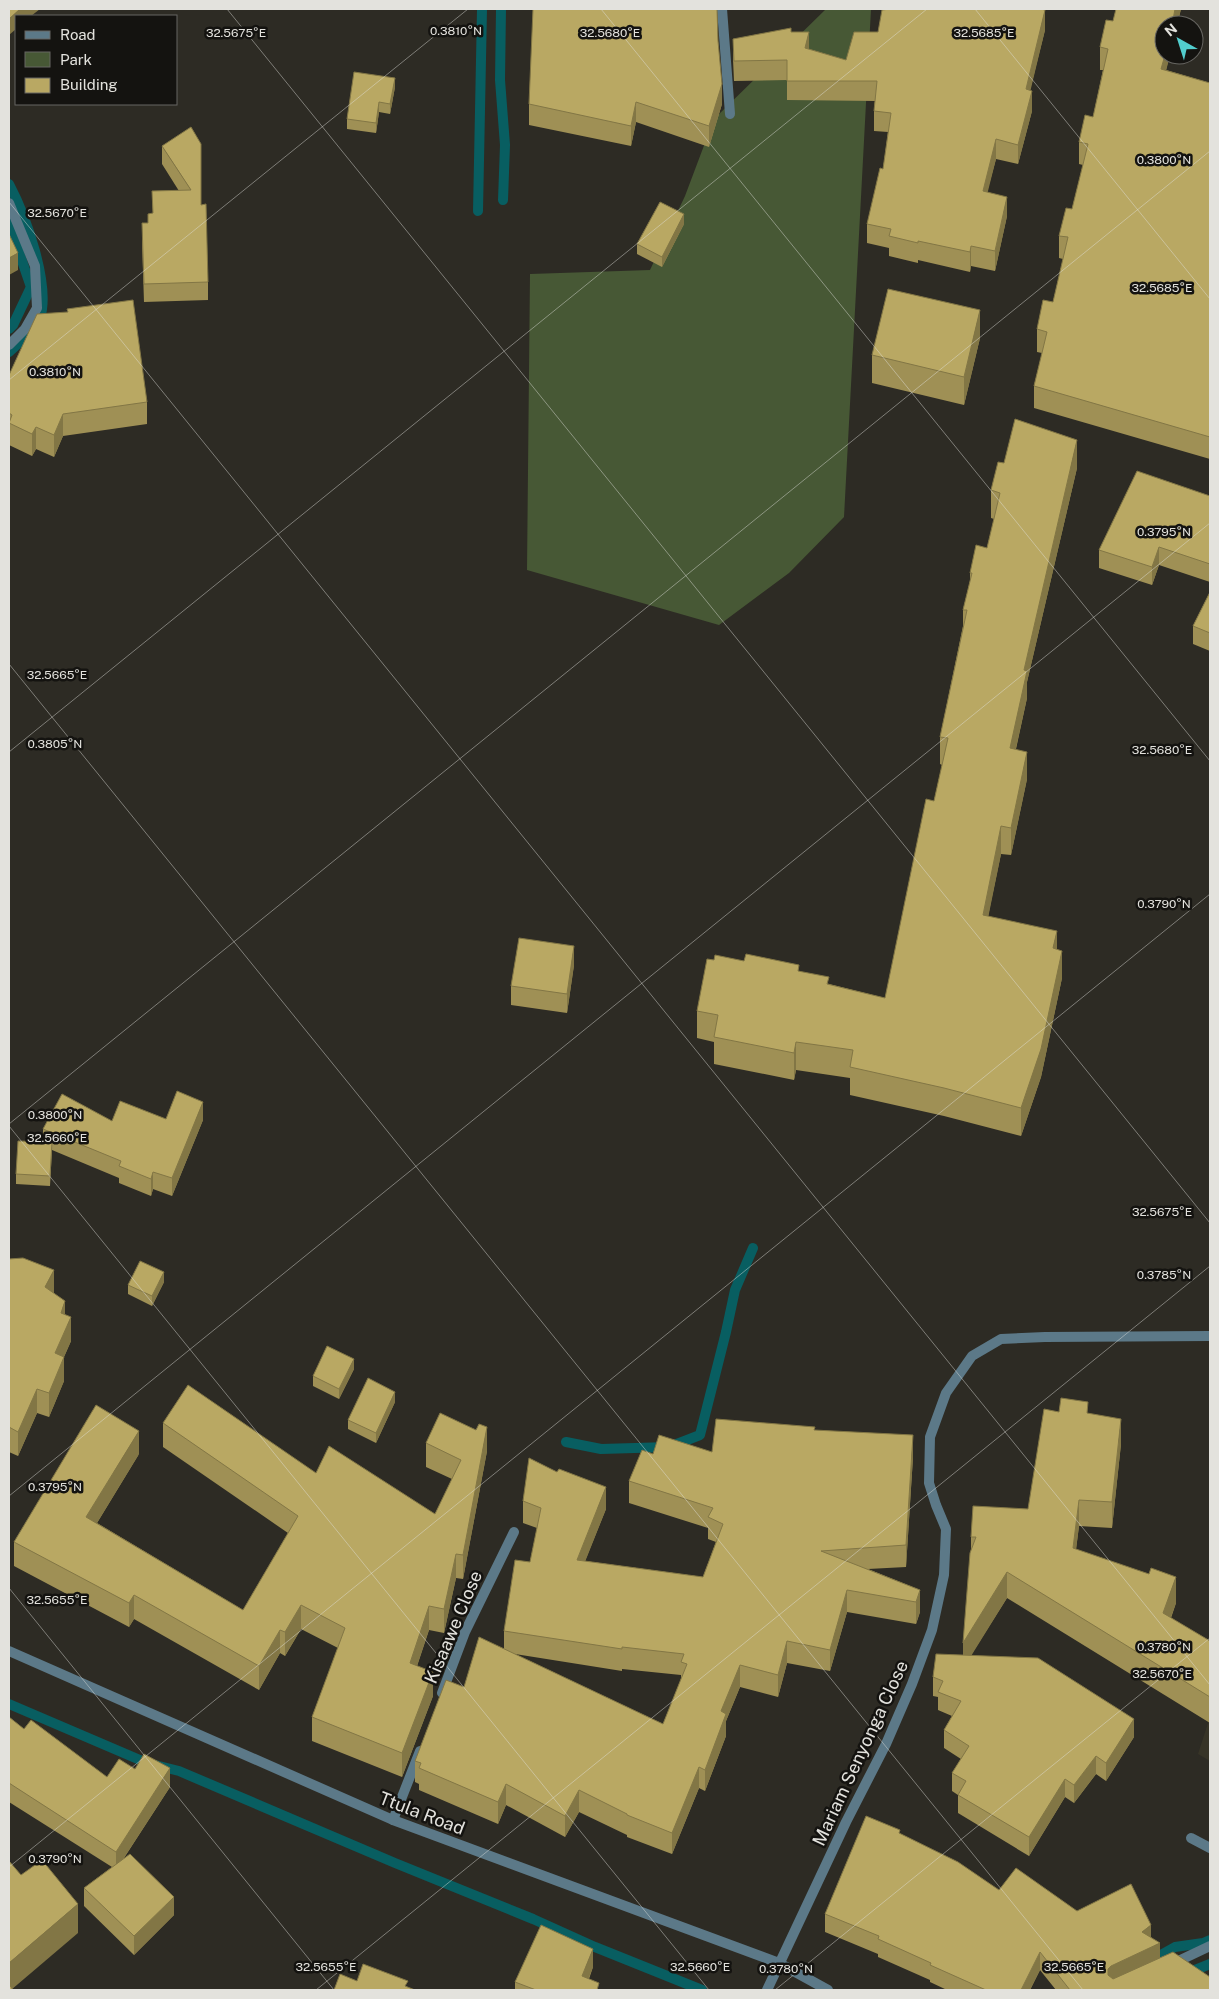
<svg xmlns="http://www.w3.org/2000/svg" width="1219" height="1999" font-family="'Public Sans',sans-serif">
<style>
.built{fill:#373427}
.green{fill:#475835}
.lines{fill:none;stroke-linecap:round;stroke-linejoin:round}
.stream{stroke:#085e61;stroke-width:10}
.service{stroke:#5c7988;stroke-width:10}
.minor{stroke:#5c7988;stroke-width:10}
.wall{fill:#9f9055;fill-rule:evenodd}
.shaded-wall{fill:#827645}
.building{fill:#b9a863;stroke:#827645}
.ticks{fill:none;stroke:#e3e2dd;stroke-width:1;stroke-opacity:0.45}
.labels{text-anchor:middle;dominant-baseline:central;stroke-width:5;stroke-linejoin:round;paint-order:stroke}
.street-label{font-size:18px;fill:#e3e2dd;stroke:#141310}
.ticks-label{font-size:12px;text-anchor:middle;fill:#e3e2dd;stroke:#141310;stroke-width:5;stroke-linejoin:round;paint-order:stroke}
</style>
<rect width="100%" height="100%" fill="#2d2b24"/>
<polygon class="built" points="1210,1717 1210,1761 1198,1754"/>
<polygon class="green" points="826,9 871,9 844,517 789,573 719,625 527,570 530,274 650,270 685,196 714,119"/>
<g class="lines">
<g class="stream">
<polyline points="501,9 500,80 505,145 503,200"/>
<path d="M9 184C25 214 51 285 40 318 36 328 17 345 9 352"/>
<polyline points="478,211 482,9"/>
<polyline points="9,223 31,287 13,325 9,329"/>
<polyline points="566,1442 601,1449 669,1447 700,1435 726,1332 735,1290 753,1248"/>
<polyline points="9,1704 147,1763 179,1771 395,1863 533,1919 595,1947 702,1990"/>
<polyline points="1148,1962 1175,1947 1203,1943 1210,1940"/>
<polyline points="1185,1974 1210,1964"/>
</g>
<polyline class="service" points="1191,1838 1210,1848"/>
<g class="minor">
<polyline points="722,9 730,114"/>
<polyline points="9,203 35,266 37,308 25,329 9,345"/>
<polyline points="9,1651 393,1820 779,1963 828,1990"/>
<polyline points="442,1693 465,1632 514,1532"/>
<polyline points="393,1820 420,1751"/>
<polyline points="1172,1964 1210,1946"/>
<polyline points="767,1990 846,1822 886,1744 912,1684 932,1630 944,1575 946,1529 936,1505 929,1483 930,1437 946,1393 972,1356 1001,1339 1045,1337 1210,1336"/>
</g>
</g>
<g class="wall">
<polygon points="1116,9 1181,9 1166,70 1210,83 1210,459 1034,408 1034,386 1042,353 1037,352 1037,329 1053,302 1063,259 1059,258 1059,236 1072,209 1083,165 1079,164 1079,142 1093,117 1103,70 1100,70 1100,47 1113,21"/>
<polygon points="1045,30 1030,90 1032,111 1018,164 996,159 987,192 1007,216 995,271 971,266 970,272 918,260 918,263 889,256 889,248 867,243 867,224 883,169 888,132 874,131 874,111 875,101 787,100 787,80 734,81 733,59 733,39 791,32 809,49 846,60"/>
<polygon points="718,41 722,104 709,147 636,122 631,146 529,125 529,104"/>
<polygon points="395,87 390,114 379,112 376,133 347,129 347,119"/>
<polygon points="162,146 201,205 208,282 208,300 144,302 142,241 148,223 153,213 152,191 179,191 162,164"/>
<polygon points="684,224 662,267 637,254 637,244"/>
<polygon points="980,338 964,405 872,383 872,355"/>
<polygon points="9,375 147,402 147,424 63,436 54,457 36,449 32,456 9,445"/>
<polygon points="1004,463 1077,468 1027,682 1027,698 1016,749 1027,779 1011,855 1001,854 988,916 1057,949 1062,978 1041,1077 1021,1136 944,1116 850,1095 850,1078 796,1070 794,1080 714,1064 714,1042 697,1038 697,1011 714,960 744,961 799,971 829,984 885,998 934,801 942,765 940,764 940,737 963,626 963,610 970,581 970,573 987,548 994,519 991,518 991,490"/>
<polygon points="1210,496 1210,582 1159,565 1152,585 1099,568 1099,550"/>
<polygon points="1210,592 1210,651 1193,644 1193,626"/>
<polygon points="574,965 567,1013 511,1005 511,986"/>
<polygon points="166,1119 203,1120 172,1196 153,1189 151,1196 119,1183 119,1178 52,1150 50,1186 16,1184 16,1174 43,1142 43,1129 112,1121"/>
<polygon points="9,1259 54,1293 65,1315 71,1341 64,1357 64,1381 49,1417 37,1413 18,1456 9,1452"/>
<polygon points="164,1282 152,1306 128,1294 128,1285"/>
<polygon points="354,1369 339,1399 313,1386 313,1376"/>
<polygon points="395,1402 376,1443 348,1429 348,1420"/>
<polygon points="1059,1412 1088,1414 1121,1444 1112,1528 1079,1526 1076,1549 1176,1603 1171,1618 1210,1641 1210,1723 1007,1598 971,1655 1134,1737 1106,1781 1096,1774 1074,1803 1065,1797 1029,1856 958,1813 958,1795 952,1791 952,1773 961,1759 944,1748 944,1730 952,1716 938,1710 938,1697 933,1696 933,1677 963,1655 971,1549 971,1537 1028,1509"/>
<polygon points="163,1423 316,1473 435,1514 452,1479 426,1467 426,1443 487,1451 463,1579 456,1578 444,1633 429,1630 417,1666 433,1696 402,1777 312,1741 312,1717 338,1648 301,1629 285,1656 280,1653 259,1690 134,1619 129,1627 14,1566 14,1542 139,1454 97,1523 243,1610 288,1533 163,1447"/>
<path d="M815 1430 913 1457 906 1567 868 1569 920 1590V1612L916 1624 847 1612 830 1671 787 1663 778 1697 740 1687 726 1721V1736L705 1791 699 1788 672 1854 627 1837V1835L579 1812 565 1837 506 1805 498 1824 419 1790V1784L415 1782V1761L464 1687 504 1649V1631L530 1562 537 1528 523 1523V1501L606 1509 585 1561 703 1577 716 1542 708 1539V1528L629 1503V1481L653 1454 712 1452ZM515 1654 622 1671V1669L681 1675V1679L663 1724Z"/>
<polygon points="9,1717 24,1729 107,1777 135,1769 170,1787 124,1858 174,1915 134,1955 84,1906 84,1888 112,1867 9,1802"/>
<polygon points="900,1834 999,1890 1077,1911 1151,1937 1160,1958 1210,1990 1056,1990 1040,1970 1030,1990 947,1990 930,1982 930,1980 878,1957 878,1954 825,1932 825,1914"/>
<polygon points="593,1967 589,1979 599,1990 515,1990 515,1982"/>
</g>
<g class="shaded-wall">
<polygon points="20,9 40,9 31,16 16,16 16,29 9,35 9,41 9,19"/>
<polygon points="1175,9 1181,9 1177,25 1172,25"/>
<polygon points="1045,10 1045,30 1026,109 1026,89"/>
<polygon points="809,32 809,52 805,48"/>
<polygon points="1165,55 1170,55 1161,91 1161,69"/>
<polygon points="395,78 395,87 390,114 390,104"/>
<polygon points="722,84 722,104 709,147 709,126"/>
<polygon points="1032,91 1032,111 1018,164 1018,145"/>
<polygon points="379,102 379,112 376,133 376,123"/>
<polygon points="636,102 636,122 631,146 631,126"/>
<polygon points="996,139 996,159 983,211 983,191"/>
<polygon points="1007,197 1007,216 995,271 995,251"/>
<polygon points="684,214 684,224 662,267 662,257"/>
<polygon points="971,246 971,266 970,272 970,252"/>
<polygon points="18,253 18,270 9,275 9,258"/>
<polygon points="980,310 980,338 964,405 964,377"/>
<polygon points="63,414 63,436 54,457 54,435"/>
<polygon points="36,427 36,449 32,456 32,434"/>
<polygon points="1077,440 1077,468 1027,682 1027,698 1010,775 1010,748 1024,670"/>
<polygon points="1159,547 1159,565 1152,585 1152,567"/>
<polygon points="1027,752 1027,779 1011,855 1011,828"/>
<polygon points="1001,826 1001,854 983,943 983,915"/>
<polygon points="1057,931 1057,958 1053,948"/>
<polygon points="574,946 574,965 567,1013 567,994"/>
<polygon points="1062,951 1062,978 1041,1077 1021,1136 1021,1108"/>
<polygon points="796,1042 796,1070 794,1080 794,1053"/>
<polygon points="203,1102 203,1120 172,1196 172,1178"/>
<polygon points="153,1172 153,1189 151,1196 151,1179"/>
<polygon points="54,1270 54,1294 45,1287"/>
<polygon points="164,1272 164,1282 152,1306 152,1296"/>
<polygon points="65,1301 65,1325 61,1313"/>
<polygon points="71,1317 71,1341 55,1377 55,1353"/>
<polygon points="64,1357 64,1381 49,1417 49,1393"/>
<polygon points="354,1359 354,1369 339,1399 339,1389"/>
<polygon points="37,1389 37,1413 18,1456 18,1432"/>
<polygon points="395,1392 395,1402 376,1443 376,1433"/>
<polygon points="1121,1419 1121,1444 1112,1528 1112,1502"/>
<polygon points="487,1427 487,1451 463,1579 463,1555"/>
<polygon points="139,1431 139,1454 86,1541 86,1517"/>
<polygon points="913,1435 913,1457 906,1567 906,1545"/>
<polygon points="606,1487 606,1509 577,1582 577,1560"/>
<polygon points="1079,1500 1079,1526 1073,1574 1073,1548"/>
<polygon points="456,1554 456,1578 444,1633 444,1609"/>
<polygon points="1007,1572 1007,1598 963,1669 963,1643"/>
<polygon points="1176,1577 1176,1603 1163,1639 1163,1613"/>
<polygon points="847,1590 847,1612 830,1671 830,1650"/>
<polygon points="920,1590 920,1612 916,1624 916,1602"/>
<polygon points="134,1595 134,1619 129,1627 129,1603"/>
<polygon points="301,1605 301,1629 285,1656 285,1632"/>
<polygon points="429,1606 429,1630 410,1687 410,1663"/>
<polygon points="280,1630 280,1653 259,1690 259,1666"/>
<polygon points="787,1641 787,1663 778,1697 778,1675"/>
<polygon points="740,1665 740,1687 726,1721 726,1736 705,1791 705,1770 721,1711"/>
<polygon points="433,1672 433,1696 402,1777 402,1753"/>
<polygon points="1134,1719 1134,1737 1106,1781 1106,1763"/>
<polygon points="1096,1756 1096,1774 1074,1803 1074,1785"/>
<polygon points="699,1767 699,1788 672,1854 672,1833"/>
<polygon points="170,1768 170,1787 116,1870 116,1852"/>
<polygon points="1065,1779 1065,1797 1029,1856 1029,1837"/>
<polygon points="506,1784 506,1805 498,1824 498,1802"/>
<polygon points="579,1790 579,1812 565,1837 565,1816"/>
<polygon points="174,1897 174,1915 134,1955 134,1936"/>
<polygon points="78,1904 78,1933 11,1990 9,1990 9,1963"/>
<polygon points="1151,1925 1151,1943 1142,1932"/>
<polygon points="1160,1943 1160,1961 1108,1990 1108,1969 1111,1966"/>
<polygon points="593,1949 593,1967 584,1990 582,1976"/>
<polygon points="1040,1952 1040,1970 1030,1990 1021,1990"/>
</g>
<g class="building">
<polygon points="9,9 20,9 9,19"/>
<polygon points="533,9 717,9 718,41 722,84 709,126 636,102 631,126 529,104"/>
<polygon points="890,9 1040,9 1045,10 1026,89 1032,91 1018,145 996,139 983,191 1007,197 995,251 971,246 970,252 918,241 918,243 889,236 891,229 867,224 880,168 883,169 891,113 874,111 877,81 787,81 787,60 734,61 733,39 791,28 791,32 809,32 805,48 846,60 854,32 878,32 882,10"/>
<polygon points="1116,9 1175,9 1172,25 1164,25 1165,55 1161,69 1210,83 1210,437 1034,386 1047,332 1037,329 1043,300 1053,302 1068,237 1059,236 1066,208 1072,209 1088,144 1079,142 1085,115 1093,117 1108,49 1100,47 1106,20 1113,21"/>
<polygon points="354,72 395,78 390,104 379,102 376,123 347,119"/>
<polygon points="191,127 201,144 201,205 206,204 208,282 144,284 142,223 148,223 148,214 153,213 152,191 191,190 162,146"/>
<polygon points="660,202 684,214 662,257 637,244"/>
<polygon points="9,234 18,253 9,258"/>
<polygon points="888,289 980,310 964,377 872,355"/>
<polygon points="133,300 147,402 63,414 54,435 36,427 32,434 9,423 12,415 9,413 9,375 37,314 68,312 67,309"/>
<polygon points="1015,419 1077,440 1024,670 1027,671 1010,748 1027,752 1011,828 1001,826 983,915 1057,931 1053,948 1062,951 1041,1049 1021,1108 944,1088 850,1067 853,1050 796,1042 794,1053 714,1037 718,1015 697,1011 707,959 714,960 715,955 744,961 746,954 799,965 798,971 829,977 827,984 885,998 926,799 934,801 948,738 940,737 967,610 963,610 972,573 970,573 976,545 987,548 1000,493 991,490 998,462 1004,463"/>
<polygon points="1137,471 1210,496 1210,564 1159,547 1152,567 1099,550"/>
<polygon points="1210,592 1210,633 1193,626"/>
<polygon points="519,938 574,946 567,994 511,986"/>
<polygon points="177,1091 203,1102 172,1178 153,1172 151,1179 119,1166 121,1161 43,1129 62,1094 112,1121 120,1101 166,1119"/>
<polygon points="18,1141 52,1142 50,1176 16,1174"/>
<polygon points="23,1258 54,1270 45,1287 65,1301 61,1313 71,1317 55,1353 64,1357 49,1393 37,1389 18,1432 9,1427 9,1259"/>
<polygon points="140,1261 164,1272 152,1296 128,1285"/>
<polygon points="327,1346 354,1359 339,1389 313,1376"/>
<polygon points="368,1378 395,1392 376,1433 348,1420"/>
<polygon points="188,1385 316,1473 329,1446 435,1514 461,1460 426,1443 440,1413 476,1430 479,1424 487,1427 463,1555 456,1554 444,1609 429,1606 410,1663 433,1672 402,1753 312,1717 345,1628 301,1605 285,1632 280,1630 259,1666 134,1595 129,1603 14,1542 96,1405 139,1431 86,1517 243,1610 298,1516 163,1423"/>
<polygon points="1061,1398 1088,1402 1087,1413 1121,1419 1112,1502 1079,1500 1073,1548 1149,1574 1151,1568 1176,1577 1163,1613 1210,1641 1210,1697 1007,1572 963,1643 970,1553 976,1537 971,1537 973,1506 1028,1509 1044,1409 1059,1412"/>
<polygon points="716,1419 815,1427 814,1430 913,1435 906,1545 821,1551 920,1590 916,1602 847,1590 830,1650 787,1641 778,1675 740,1665 721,1711 726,1714 705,1770 699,1767 672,1833 627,1815 627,1814 579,1790 565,1816 506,1784 498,1802 419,1768 421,1763 415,1761 446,1680 464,1687 479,1637 663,1724 687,1664 681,1662 684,1654 622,1647 622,1649 504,1631 515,1560 530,1562 541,1508 523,1501 529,1458 557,1472 559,1469 606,1487 577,1560 703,1577 723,1524 708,1517 713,1508 629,1481 642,1450 653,1454 659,1435 712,1452"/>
<polygon points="936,1654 1038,1658 1134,1719 1106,1763 1096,1756 1074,1785 1065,1779 1029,1837 958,1795 966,1781 952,1773 969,1746 944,1730 961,1701 938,1692 943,1681 933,1677"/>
<polygon points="9,1717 24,1729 31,1720 107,1777 119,1759 135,1769 144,1754 170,1768 116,1852 9,1783"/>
<polygon points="866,1816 900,1830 899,1833 958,1862 999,1890 1016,1868 1077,1911 1131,1884 1151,1925 1142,1932 1160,1943 1111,1966 1108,1969 1108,1975 1113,1979 1173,1952 1210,1977 1210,1990 1070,1990 1040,1952 1021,1990 986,1990 930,1965 931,1963 878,1939 879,1936 825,1914"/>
<polygon points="130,1854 174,1897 134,1936 84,1888"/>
<polygon points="42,1860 78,1904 9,1963 9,1861 21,1875"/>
<polygon points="541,1925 593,1949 582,1976 599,1983 597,1990 536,1990 515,1982"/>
<polygon points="363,1964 408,1981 405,1986 415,1990 334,1990 340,1974 357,1981"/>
<polygon points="9,1984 13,1990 9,1990"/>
</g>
<path class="ticks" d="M227 9 1210 1223M601 9 1210 761M975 9 1210 299M9 202 1210 1685M9 380 468 9M9 664 1083 1990M9 752 927 9M9 1124 1210 151M9 1126 709 1990M9 1496 1210 523M9 1588 334 1990M9 1867 1210 894M316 1990 1210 1266M775 1990 1210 1638"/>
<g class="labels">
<g class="street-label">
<text transform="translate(453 1627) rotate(-67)">Kisaawe Close</text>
<text transform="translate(860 1753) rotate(-65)">Mariam Senyonga Close</text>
<text transform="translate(422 1813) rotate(21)">Ttula Road</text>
</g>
</g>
<g class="ticks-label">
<text x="456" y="35">0.3810°N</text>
<text x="236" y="37">32.5675°E</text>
<text x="610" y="37">32.5680°E</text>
<text x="984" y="37">32.5685°E</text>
<text x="1164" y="164">0.3800°N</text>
<text x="57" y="217">32.5670°E</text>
<text x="1162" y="292">32.5685°E</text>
<text x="55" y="376">0.3810°N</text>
<text x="1164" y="536">0.3795°N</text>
<text x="57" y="679">32.5665°E</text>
<text x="55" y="748">0.3805°N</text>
<text x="1162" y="754">32.5680°E</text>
<text x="1164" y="908">0.3790°N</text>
<text x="55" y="1119">0.3800°N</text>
<text x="57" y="1142">32.5660°E</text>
<text x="1162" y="1216">32.5675°E</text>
<text x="1164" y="1279">0.3785°N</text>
<text x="55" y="1491">0.3795°N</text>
<text x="57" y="1604">32.5655°E</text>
<text x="1164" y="1651">0.3780°N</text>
<text x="1162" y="1678">32.5670°E</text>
<text x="55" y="1863">0.3790°N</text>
<text x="326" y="1971">32.5655°E</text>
<text x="700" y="1971">32.5660°E</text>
<text x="1074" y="1971">32.5665°E</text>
<text x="786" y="1973">0.3780°N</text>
</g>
<rect width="1219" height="1999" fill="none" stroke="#e3e2dd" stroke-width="20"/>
<rect x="15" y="15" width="162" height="90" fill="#141310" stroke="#676662"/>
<rect x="25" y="31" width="25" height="8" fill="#5c7988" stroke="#676662"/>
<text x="60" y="40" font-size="15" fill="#e3e2dd">Road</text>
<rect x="25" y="52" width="25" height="15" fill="#475835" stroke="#676662"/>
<text x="60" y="65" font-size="15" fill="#e3e2dd">Park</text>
<rect x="25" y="78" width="25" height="15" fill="#b9a863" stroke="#676662"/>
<text x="60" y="90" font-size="15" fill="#e3e2dd">Building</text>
<g transform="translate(1179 40) rotate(321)"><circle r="24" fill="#141310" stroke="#676662"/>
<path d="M0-4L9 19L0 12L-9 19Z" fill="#52cdcd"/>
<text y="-8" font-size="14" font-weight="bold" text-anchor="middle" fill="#e3e2dd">N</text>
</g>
</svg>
